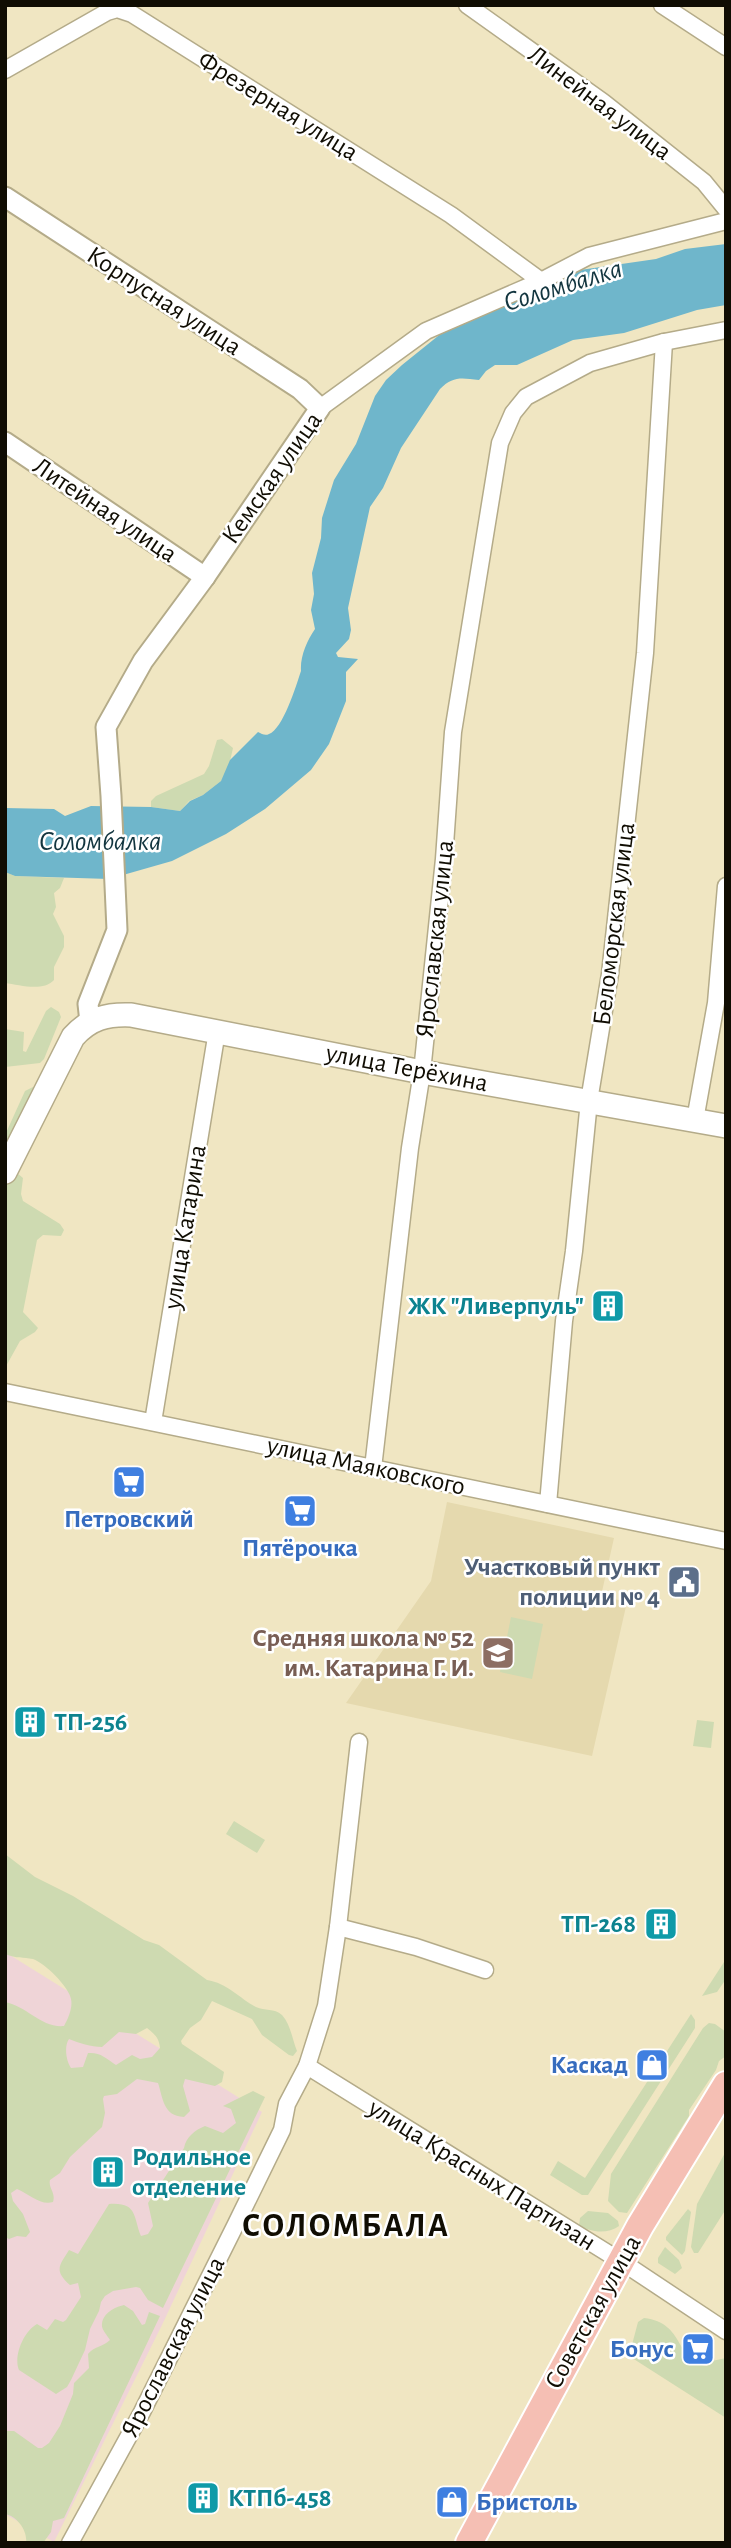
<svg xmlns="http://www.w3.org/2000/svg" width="731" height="2548" font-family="'Alegreya Sans',sans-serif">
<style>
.built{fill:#e5d9ae}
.medical{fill:#efd4d7}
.green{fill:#cedab1;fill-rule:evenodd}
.water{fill:#6fb6cb}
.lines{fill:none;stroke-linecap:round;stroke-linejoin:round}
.minor-casing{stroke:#b4ab89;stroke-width:19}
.tertiary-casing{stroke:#b4ab89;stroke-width:23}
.secondary-casing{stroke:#b4ab89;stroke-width:26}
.primary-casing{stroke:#fff;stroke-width:30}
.minor{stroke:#fff;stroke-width:16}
.tertiary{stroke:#fff;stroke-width:19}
.secondary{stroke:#fff;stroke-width:23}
.primary{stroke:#f5bfb4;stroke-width:26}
.labels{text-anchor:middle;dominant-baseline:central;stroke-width:5;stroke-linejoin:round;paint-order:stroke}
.street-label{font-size:26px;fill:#100d03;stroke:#fff}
.culture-label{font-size:26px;font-weight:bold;fill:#0d838f;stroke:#fff;text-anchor:start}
.shop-label{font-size:26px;font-weight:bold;fill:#366cbe;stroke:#fff}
.service-label{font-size:26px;font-weight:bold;fill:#4e5e75;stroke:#fff;text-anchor:end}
.education-label{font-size:26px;font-weight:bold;fill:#785e54;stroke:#fff;text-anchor:end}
.water-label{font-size:28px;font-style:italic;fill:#12353f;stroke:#fff}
.district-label{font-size:33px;font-weight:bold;letter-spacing:2px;fill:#100d03;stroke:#fff}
</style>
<rect width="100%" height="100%" fill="#f0e6c2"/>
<polygon class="built" points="447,1502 614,1538 601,1596 627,1602 592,1756 346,1703 431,1581"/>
<polygon class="medical" points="5,1952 262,2112 162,2325 54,2542 5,2514"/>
<g class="green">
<polygon points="222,739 233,748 228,770 221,781 203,795 189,801 180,811 151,807 151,801 156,796 204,774 209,766 217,740"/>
<path d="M5 872 15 876 64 878 60 888 54 893 56 907 53 914 64 936V947L54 967V980C43 992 20 985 5 983Z"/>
<polygon points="51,1007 59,1012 61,1017 44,1059 40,1063 5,1067 5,1029 24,1032 23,1051 26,1052 46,1011"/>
<polygon points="42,1086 5,1172 5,1135 25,1091 33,1087"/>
<polygon points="17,1173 23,1178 21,1194 23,1201 60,1224 64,1230 61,1236 43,1235 37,1240 23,1312 38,1328 35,1332 20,1341 5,1368 5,1179"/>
<polygon points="511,1617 543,1624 532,1679 500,1672"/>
<polygon points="697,1720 714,1722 711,1748 693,1746"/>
<polygon points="234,1821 265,1840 257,1853 226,1834"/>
<path d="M5 1854 35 1877 73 1896 144 1940 159 1945 207 1980C227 1983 239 1998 256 2007 265 2011 274 2008 282 2015 291 2025 292 2039 297 2051L293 2056 289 2055 262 2035 252 2019 212 2001 201 2020 190 2028 181 2041 182 2044 224 2072 222 2082 215 2086 185 2079 183 2086 190 2111 184 2117C163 2116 163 2098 158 2083L137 2079 117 2094 104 2096 103 2099 105 2113 102 2127 70 2157 60 2173 50 2180C48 2188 56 2193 53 2202 41 2206 29 2194 17 2189L11 2193 13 2201 23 2214 30 2232 26 2237 17 2236 9 2239 5 2237V2002C27 2006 41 2028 64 2026 68 2019 73 2008 71 1999 69 1987 45 1963 33 1959 23 1957 17 1959 5 1954ZM147 2028C154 2034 159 2037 160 2048L152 2057 140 2059 132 2055 116 2065C106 2058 100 2052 88 2053L83 2067 71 2068C66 2061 64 2046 69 2039 79 2043 91 2047 102 2047L119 2032 136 2034Z"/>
<polygon points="726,1959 726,1979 717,1992 702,1996"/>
<polygon points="691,2014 695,2020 695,2028 588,2195 582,2195 550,2175 558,2161 585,2178"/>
<polygon points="709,2023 715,2024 726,2032 726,2056 719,2061 716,2070 689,2110 689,2116 627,2213 619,2212 608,2201 611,2174 703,2028"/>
<path d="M253 2091 265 2097 163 2308 148 2300 140 2288 136 2287 113 2291 105 2296 101 2302 99 2311 90 2329 85 2350 71 2380 67 2387 56 2394 19 2370C13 2356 24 2331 37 2324L47 2330 55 2319 63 2322 66 2320 81 2297 78 2283 70 2285C53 2270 60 2265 69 2250L78 2254 109 2204C138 2202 133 2217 141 2236L148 2234 153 2226 148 2203 184 2148C186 2137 195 2130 205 2126L223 2133 236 2123 231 2109 223 2106Z"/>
<polygon points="726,2151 726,2209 698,2253 694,2253 691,2247 697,2204"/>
<polygon points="688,2209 691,2212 685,2251 682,2255 666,2240 666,2237"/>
<path d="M588 2211 608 2213 618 2221 619 2226C608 2234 591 2233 579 2225L580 2218Z"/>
<polygon points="665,2247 679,2260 682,2268 675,2274 658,2263 658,2258"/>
<path d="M124 2305 133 2311 142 2325 145 2324 149 2312 160 2316 64 2518 53 2521 51 2532 43 2543H26C28 2531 17 2516 5 2514V2431H14L38 2448H42L49 2443 60 2426 73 2394 74 2383 89 2368 88 2354C94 2346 103 2347 110 2340 107 2335 101 2329 102 2324 103 2313 115 2307 124 2305Z"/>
<path d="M644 2318C686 2323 674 2361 707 2366L712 2361 726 2358V2418L629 2356 638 2322Z"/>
</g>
<path class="water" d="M726 244V305L697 310 624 333 573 340 517 365H495L486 371 479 380C461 378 453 376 440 389L401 448 383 488 370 507 348 608 351 630 349 639 336 653 338 657 358 659 346 672V701L329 744 311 770 265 809 226 834 172 861 109 879 15 876 5 872V808L54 809 65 816 91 806 151 807 180 811 190 801 203 795 221 781 230 760 258 732C262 734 265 736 269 734 283 729 296 686 301 671 300 656 307 641 315 629L311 610 314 594 312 573 321 538 322 518 334 480 356 444 375 396 386 380 402 365 443 332 531 288 562 279 580 270 656 259 685 249Z"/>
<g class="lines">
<defs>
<g id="minor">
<polyline points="467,5 603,102 704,182 726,209"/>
<polyline points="662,5 726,47"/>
<polyline points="5,70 107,12 117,9 132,14 451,215 541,281"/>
<polyline points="320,408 426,331 541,281 589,256 726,221"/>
<polyline points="695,1120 716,1003 726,886"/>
<polyline points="5,1392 726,1541"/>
<polyline points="153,1422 217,1031"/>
<polyline points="373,1468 410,1148 422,1072 444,859 453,732 500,443 513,413 526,397 590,363 664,342 726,330"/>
<polyline points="548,1504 564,1321 574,1251 589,1101 610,974 645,653 664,342"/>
<polyline points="338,1927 416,1947 485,1970"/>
<polyline points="307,2066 622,2262 726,2331"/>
<polyline points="70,2543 142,2412 235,2226 282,2130 287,2104 307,2066 326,2006 338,1927 359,1742"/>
</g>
<g id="tertiary">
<polyline points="5,197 300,389 320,408 205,577 143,661 106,727 111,796 117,930 88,1004 90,1022"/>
<polyline points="5,442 205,577"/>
</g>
<path id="secondary" d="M5 1172 73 1037C90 1018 107 1014 131 1015L422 1072 726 1126"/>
<polyline id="primary" points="469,2543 640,2226 726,2085"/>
</defs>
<use href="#minor" class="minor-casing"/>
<use href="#tertiary" class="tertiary-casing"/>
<use href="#secondary" class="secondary-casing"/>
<use href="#primary" class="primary-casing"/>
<use href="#minor" class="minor"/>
<use href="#tertiary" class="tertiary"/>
<use href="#secondary" class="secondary"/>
<use href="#primary" class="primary"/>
</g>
<defs>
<symbol id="building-square" viewBox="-11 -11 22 22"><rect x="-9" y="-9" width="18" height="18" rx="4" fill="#0f9aa8" stroke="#fff"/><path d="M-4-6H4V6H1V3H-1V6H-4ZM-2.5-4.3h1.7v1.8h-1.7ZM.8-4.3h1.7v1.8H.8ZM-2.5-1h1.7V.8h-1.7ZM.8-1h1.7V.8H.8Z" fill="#fff"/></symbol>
<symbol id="supermarket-square" viewBox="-11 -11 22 22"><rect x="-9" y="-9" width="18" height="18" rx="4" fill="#3f7fe0" stroke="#fff"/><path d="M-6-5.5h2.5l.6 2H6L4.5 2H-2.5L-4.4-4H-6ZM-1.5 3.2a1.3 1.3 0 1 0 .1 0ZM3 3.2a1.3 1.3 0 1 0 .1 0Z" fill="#fff"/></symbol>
<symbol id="civic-square" viewBox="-11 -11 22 22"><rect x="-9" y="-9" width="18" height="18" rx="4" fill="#5c6f8a" stroke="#fff"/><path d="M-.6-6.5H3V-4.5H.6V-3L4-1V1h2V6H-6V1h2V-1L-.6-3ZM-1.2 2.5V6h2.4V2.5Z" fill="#fff"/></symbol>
<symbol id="school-square" viewBox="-11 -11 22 22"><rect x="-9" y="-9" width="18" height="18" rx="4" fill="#8d6e63" stroke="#fff"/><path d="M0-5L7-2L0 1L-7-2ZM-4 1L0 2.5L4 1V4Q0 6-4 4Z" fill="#fff"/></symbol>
<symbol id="shop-square" viewBox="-11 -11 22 22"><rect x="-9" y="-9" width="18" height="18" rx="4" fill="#3f7fe0" stroke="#fff"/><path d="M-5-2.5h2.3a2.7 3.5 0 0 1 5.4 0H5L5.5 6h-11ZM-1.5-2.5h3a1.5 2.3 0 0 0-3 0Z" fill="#fff"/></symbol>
</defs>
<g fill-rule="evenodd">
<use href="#building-square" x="589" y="1287" width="38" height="38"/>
<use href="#supermarket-square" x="110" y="1463" width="38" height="38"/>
<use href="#supermarket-square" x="281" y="1492" width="38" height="38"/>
<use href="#civic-square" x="665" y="1563" width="38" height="38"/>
<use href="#school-square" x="479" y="1634" width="38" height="38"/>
<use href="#building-square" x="11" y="1703" width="38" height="38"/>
<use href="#building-square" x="642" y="1905" width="38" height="38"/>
<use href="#shop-square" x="633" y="2046" width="38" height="38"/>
<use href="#building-square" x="89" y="2153" width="38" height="38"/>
<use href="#supermarket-square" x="679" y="2330" width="38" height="38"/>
<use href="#building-square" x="184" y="2479" width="38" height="38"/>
<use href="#shop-square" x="433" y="2483" width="38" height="38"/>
</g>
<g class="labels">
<g class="street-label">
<text transform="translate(600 103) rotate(37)">Линейная улица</text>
<text transform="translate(278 106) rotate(32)">Фрезерная улица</text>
<text transform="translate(164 301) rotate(33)">Корпусная улица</text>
<text transform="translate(272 478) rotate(-55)">Кемская улица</text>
<text transform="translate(105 510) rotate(34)">Литейная улица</text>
<text transform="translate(614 924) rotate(-83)">Беломорская улица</text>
<text transform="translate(435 939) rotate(-84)">Ярославская улица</text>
<text transform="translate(407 1068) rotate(11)">улица Терёхина</text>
<text transform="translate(185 1227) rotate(-81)">улица Катарина</text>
<text transform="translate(366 1466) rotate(12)">улица Маяковского</text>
<text transform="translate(482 2175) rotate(32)">улица Красных Партизан</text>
<text transform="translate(593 2312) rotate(-61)">Советская улица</text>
<text transform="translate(173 2347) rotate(-63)">Ярославская улица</text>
</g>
<g class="culture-label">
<text x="584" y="1306" text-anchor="end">ЖК "Ливерпуль"</text>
<text x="54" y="1722">ТП-256</text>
<text x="636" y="1924" text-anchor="end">ТП-268</text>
<text x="132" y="2157">Родильное<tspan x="132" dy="30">отделение</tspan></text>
<text x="228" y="2498">КТПб-458</text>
</g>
<g class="shop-label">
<text x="129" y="1519">Петровский</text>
<text x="300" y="1548">Пятёрочка</text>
<text x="628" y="2065" text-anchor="end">Каскад</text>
<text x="674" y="2349" text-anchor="end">Бонус</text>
<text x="476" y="2502" text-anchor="start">Бристоль</text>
</g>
<g class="service-label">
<text x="660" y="1567">Участковый пункт<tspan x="660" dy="30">полиции № 4</tspan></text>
</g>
<g class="education-label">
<text x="474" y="1638">Средняя школа № 52<tspan x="474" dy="30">им. Катарина Г. И.</tspan></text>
</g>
<g class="water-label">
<text transform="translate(563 286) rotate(-17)">Соломбалка</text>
<text x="100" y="842">Соломбалка</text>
</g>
<g class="district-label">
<text x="346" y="2226">СОЛОМБАЛА</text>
</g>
</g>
<rect width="731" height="2548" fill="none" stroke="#100d03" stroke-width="14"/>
</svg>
